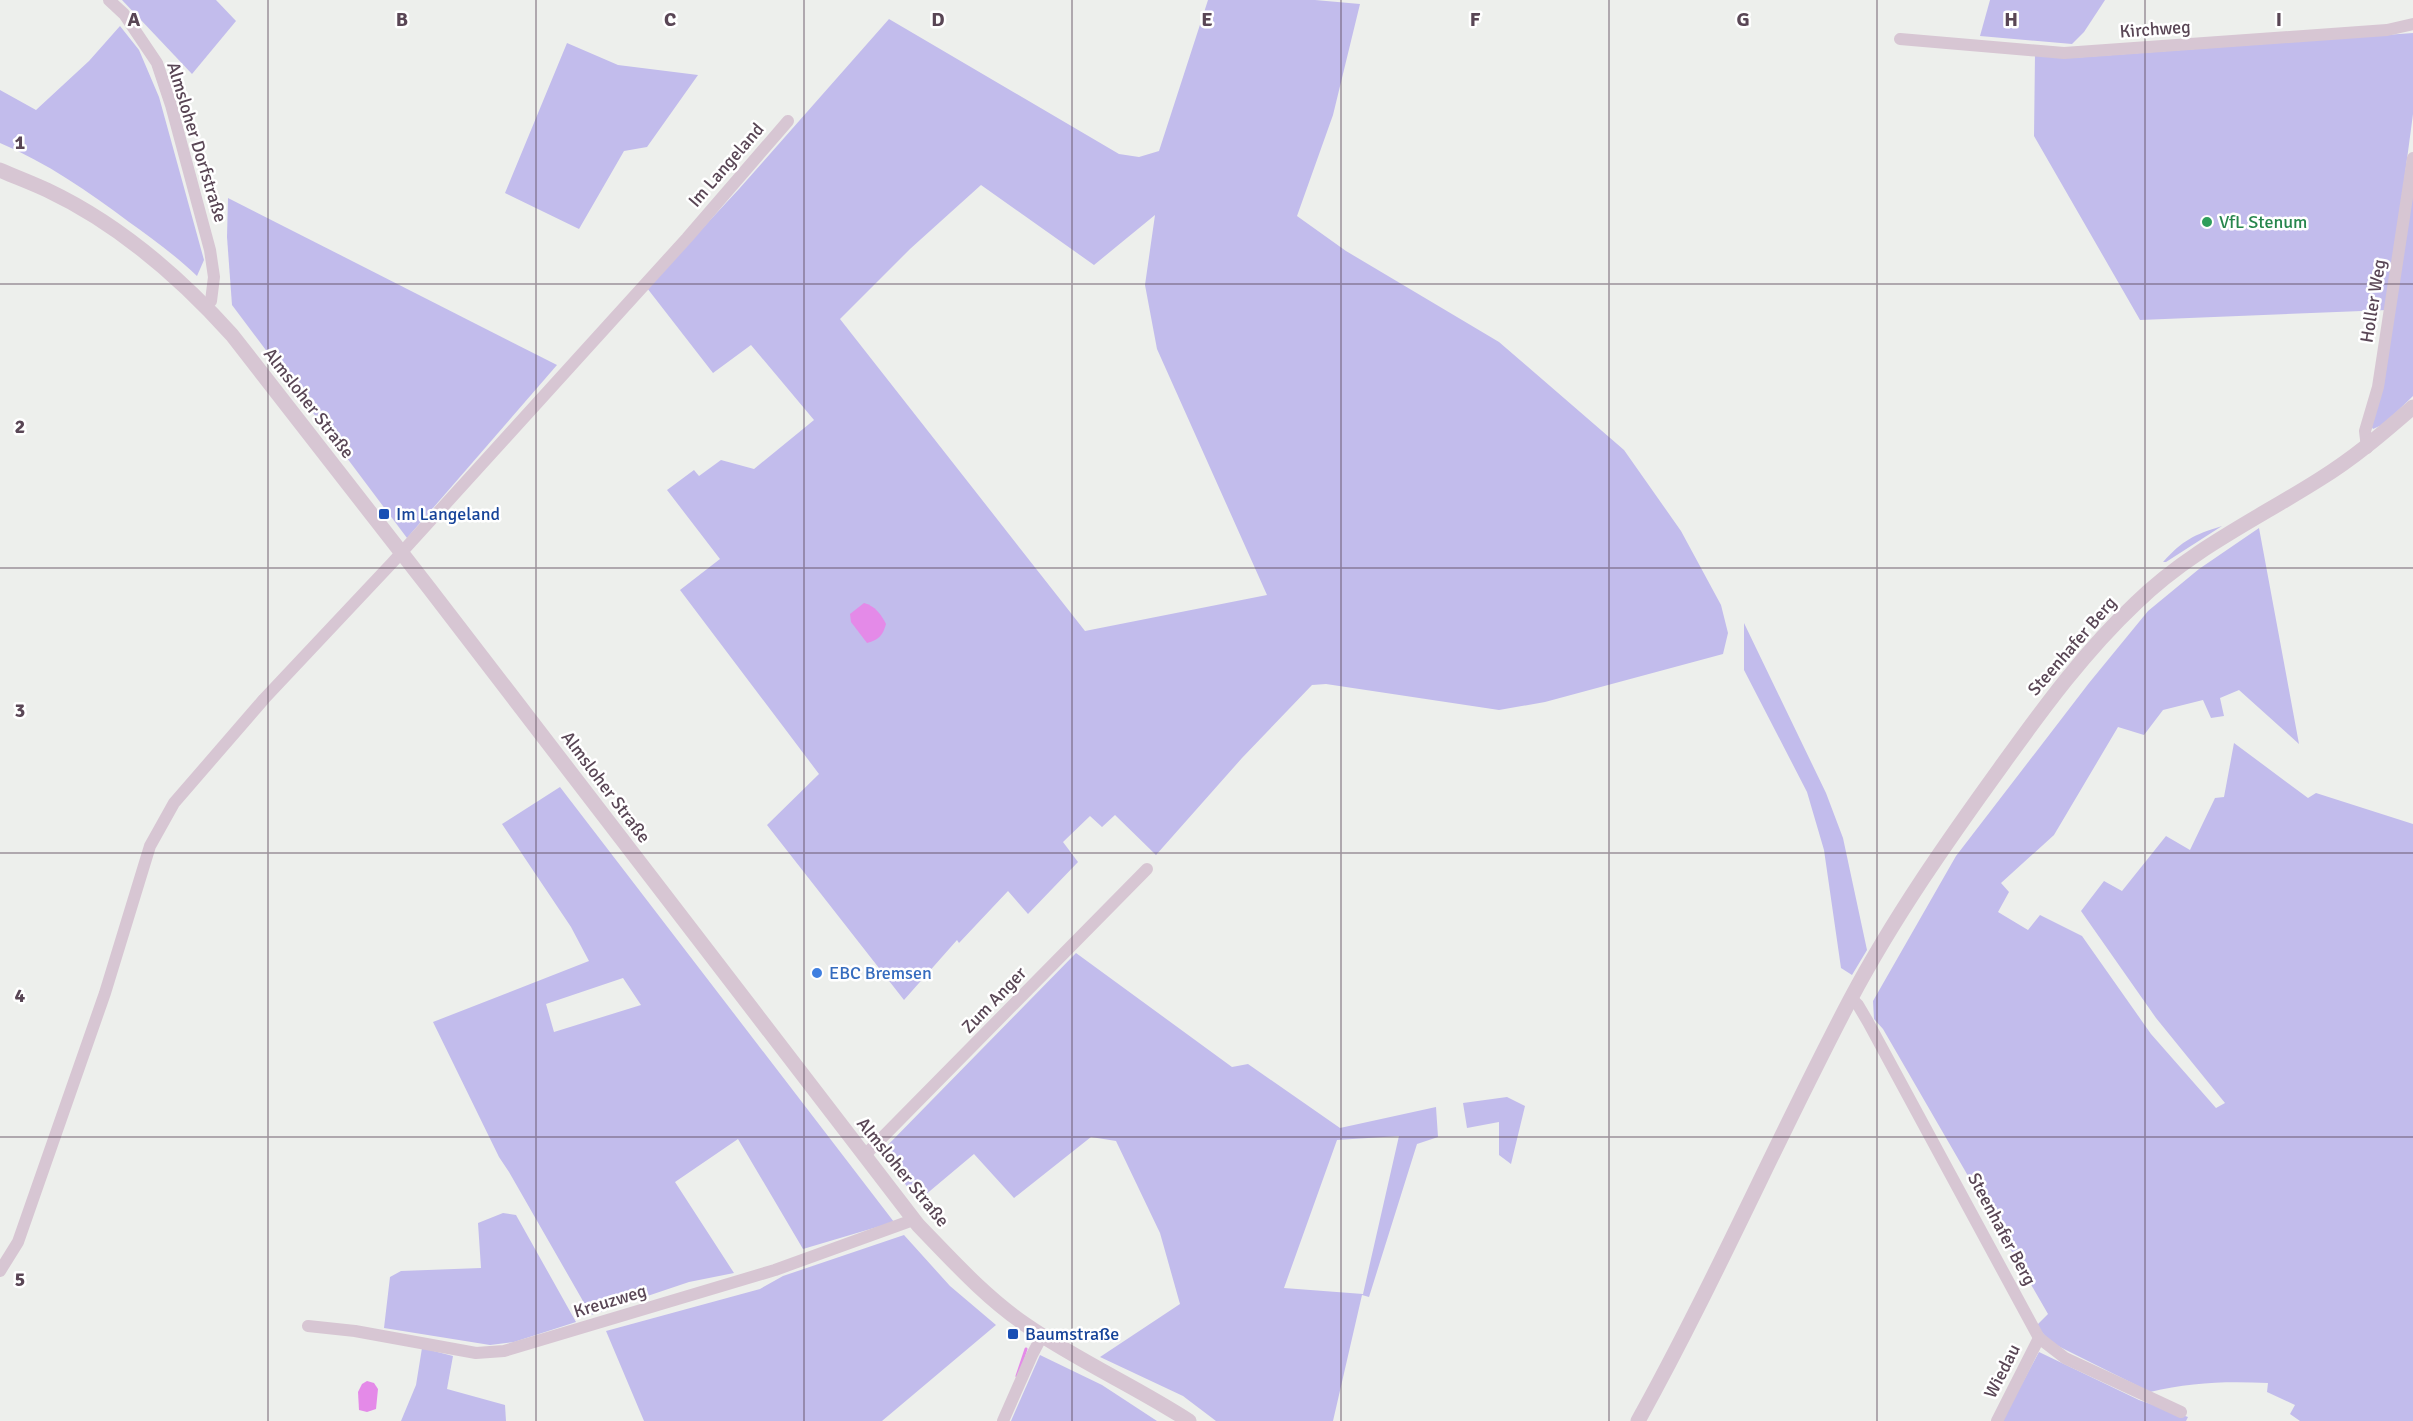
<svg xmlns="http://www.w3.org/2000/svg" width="2413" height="1421" font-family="Signika,sans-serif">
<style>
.green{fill:#c2bcec;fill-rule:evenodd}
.water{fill:#e48ae8}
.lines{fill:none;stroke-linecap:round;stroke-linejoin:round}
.stream{stroke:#e48ae8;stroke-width:3}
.minor{stroke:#d7c6d3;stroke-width:12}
.tertiary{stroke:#d7c6d3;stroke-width:15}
.grid{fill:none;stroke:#594655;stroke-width:1.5;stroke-opacity:0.55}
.leisure-dot{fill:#2e9e5b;stroke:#fff;stroke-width:2}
.transit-dot{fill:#1a4fb4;stroke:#fff;stroke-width:2}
.shop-dot{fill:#3f7fe0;stroke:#fff;stroke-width:2}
.labels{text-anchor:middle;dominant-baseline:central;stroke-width:5;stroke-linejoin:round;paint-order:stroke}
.street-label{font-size:18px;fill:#594655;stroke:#fff}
.leisure-label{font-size:18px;fill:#27864d;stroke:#fff;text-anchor:start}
.transit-label{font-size:18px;fill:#164399;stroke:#fff;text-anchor:start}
.shop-label{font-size:18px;fill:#366cbe;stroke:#fff;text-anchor:start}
.grid-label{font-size:20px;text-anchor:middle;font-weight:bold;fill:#594655;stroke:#fff;stroke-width:5;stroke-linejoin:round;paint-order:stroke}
</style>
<rect width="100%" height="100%" fill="#edefec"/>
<g class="green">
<polygon points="122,0 216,0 236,21 192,74"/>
<path d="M1208 0H1315L1360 4 1333 115 1297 216 1346 251 1499 342 1624 450 1681 531 1721 605 1728 633 1723 654 1545 702 1499 710 1326 684 1312 685 1242 758 1156 855 1115 815 1102 827 1090 816 1063 842 1078 862 1028 914 1008 891 959 943 957 940 904 1000 767 825 819 774 680 590 720 559 667 490 694 470 699 476 721 460 754 469 814 420 751 345 713 373 647 288 739 189 889 19 1119 154 1139 157 1159 151ZM981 185 1094 265 1155 215 1145 285 1157 349 1267 595 1085 631 840 319 910 249Z"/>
<polygon points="1990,0 2105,0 2084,32 2072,44 1980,36"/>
<path d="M120 26 139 50 159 97 204 260 197 276C176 256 153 239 129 222 88 191 47 163 0 143V90L36 110 89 61Z"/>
<polygon points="2413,33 2413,114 2387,310 2140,320 2034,136 2035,54 2071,58"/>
<polygon points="567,43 618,65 698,75 647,147 624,151 579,229 505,193"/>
<polygon points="2413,170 2413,396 2384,424 2373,429 2370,424"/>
<polygon points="228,198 557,365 407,538 232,305 227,237"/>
<path d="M2222 526 2166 562H2163C2183 540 2193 535 2222 526Z"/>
<path d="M2259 528 2299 744 2239 690 2220 698 2224 716 2211 718 2203 700 2163 710 2144 735 2118 727 2054 835 2001 883 2009 892 1998 912 2028 930 2040 915 2082 936 2151 1034 2216 1108 2225 1103 2156 1018 2081 911 2104 881 2122 891 2166 836 2190 850 2215 798 2224 797 2234 743 2308 798 2316 793 2413 824V1421H2300L2290 1414 2295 1405 2267 1392 2268 1383C2228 1381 2190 1382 2150 1392L2052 1343 2036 1326 2048 1314 1883 1029 1874 1019 1873 1001 1956 856 2089 683 2148 611 2199 569Z"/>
<polygon points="1744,623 1826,793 1843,838 1867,950 1852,975 1841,968 1824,850 1807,792 1744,670"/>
<path d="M560 787 894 1222 803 1249 738 1139 675 1182 734 1273 689 1282 591 1315 509 1172 499 1157 433 1022 589 961 571 927 502 824ZM623 978 641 1005 554 1032 546 1004Z"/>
<path d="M1076 953 1232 1067 1248 1064 1340 1128 1436 1107 1438 1137 1417 1144 1369 1297 1362 1295 1333 1421H1216L1183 1396 1100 1357 1180 1304 1160 1233 1116 1141 1091 1137 1014 1198 974 1154 918 1201 881 1152ZM1399 1136 1363 1294 1284 1288 1337 1140Z"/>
<polygon points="1507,1097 1525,1106 1511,1164 1499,1155 1499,1122 1467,1128 1463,1103"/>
<polygon points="503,1213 516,1215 576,1322 514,1342 490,1345 384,1328 390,1277 401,1271 481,1268 478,1223"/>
<polygon points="904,1235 950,1286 996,1325 882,1421 644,1421 606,1331 760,1289 783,1276"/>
<polygon points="422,1348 453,1356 447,1389 505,1405 506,1421 401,1421 416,1385"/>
<polygon points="2039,1352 2139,1400 2188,1417 2186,1421 2002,1421"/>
<polygon points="1040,1355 1102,1385 1157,1421 1011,1421"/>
</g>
<g class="water">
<path d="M864 603C875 606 881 614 886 624 883 635 879 640 867 643L851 622 850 614Z"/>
<polygon points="367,1381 374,1383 378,1389 376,1409 367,1412 359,1410 358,1392 362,1384"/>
</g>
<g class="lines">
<polyline class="stream" points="1017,1376 1026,1349"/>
<g class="minor">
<polyline points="109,0 124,14 157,63 171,105 210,250 214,277 211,301 206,306"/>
<polyline points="1900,39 2064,53 2387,30 2413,24"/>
<polyline points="2367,448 2365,431 2378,387 2413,158"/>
<polyline points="1851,998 1858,1005 1868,1022 2039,1338 2065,1358 2181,1412"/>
<polyline points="864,1156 1147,869"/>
<polyline points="0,1271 18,1242 105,993 150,846 174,803 264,699 392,563 687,238 788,121"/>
<polyline points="308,1326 355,1331 476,1353 504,1351 775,1270 913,1220"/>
<polyline points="1003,1421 1032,1355 1042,1336"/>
<polyline points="1997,1421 2039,1338"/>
</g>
<g class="tertiary">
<path d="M0 170C16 177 32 183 47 190 119 224 179 276 232 335L429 588 918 1225C952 1260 985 1297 1026 1325 1078 1361 1137 1387 1189 1421"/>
<path d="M1638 1421C1714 1284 1777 1139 1850 1000 1894 917 1948 840 2003 764 2044 707 2085 651 2136 603 2190 550 2257 519 2320 479 2354 458 2383 433 2413 407"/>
</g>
</g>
<path class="grid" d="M268 0V1421M536 0V1421M804 0V1421M1072 0V1421M1341 0V1421M1609 0V1421M1877 0V1421M2145 0V1421M0 284H2413M0 568H2413M0 853H2413M0 1137H2413"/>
<circle class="leisure-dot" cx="2207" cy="222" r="6"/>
<g class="transit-dot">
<rect x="378" y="508" width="12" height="12" rx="3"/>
<rect x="1007" y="1328" width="12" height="12" rx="3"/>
</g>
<circle class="shop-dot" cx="817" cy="973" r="6"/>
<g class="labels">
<g class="street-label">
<text transform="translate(2155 29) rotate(-4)">Kirchweg</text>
<text transform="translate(197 142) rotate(73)">Almsloher Dorfstraße</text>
<text transform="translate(726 165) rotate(-49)">Im Langeland</text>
<text transform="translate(2373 301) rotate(-81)">Holler Weg</text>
<text transform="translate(309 403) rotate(52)">Almsloher Straße</text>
<text transform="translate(2072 646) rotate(-49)">Steenhafer Berg</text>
<text transform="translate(606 787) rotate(53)">Almsloher Straße</text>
<text transform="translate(994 1000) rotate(-46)">Zum Anger</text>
<text transform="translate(903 1172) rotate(51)">Almsloher Straße</text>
<text transform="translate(2002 1229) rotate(62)">Steenhafer Berg</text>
<text transform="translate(610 1301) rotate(-17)">Kreuzweg</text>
<text transform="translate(2002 1371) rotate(-63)">Wiedau</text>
</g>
<g class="leisure-label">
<text x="2219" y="222">VfL Stenum</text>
</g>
<g class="transit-label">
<text x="396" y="514">Im Langeland</text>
<text x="1025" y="1334">Baumstraße</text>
</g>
<g class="shop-label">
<text x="829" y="973">EBC Bremsen</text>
</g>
</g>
<g class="grid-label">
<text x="134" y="26">A</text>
<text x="402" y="26">B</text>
<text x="670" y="26">C</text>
<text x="938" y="26">D</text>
<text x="1207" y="26">E</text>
<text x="1475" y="26">F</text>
<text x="1743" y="26">G</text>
<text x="2011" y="26">H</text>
<text x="2279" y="26">I</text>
<text x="20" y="149">1</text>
<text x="20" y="433">2</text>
<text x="20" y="717">3</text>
<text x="20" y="1002">4</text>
<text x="20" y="1286">5</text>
</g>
</svg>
